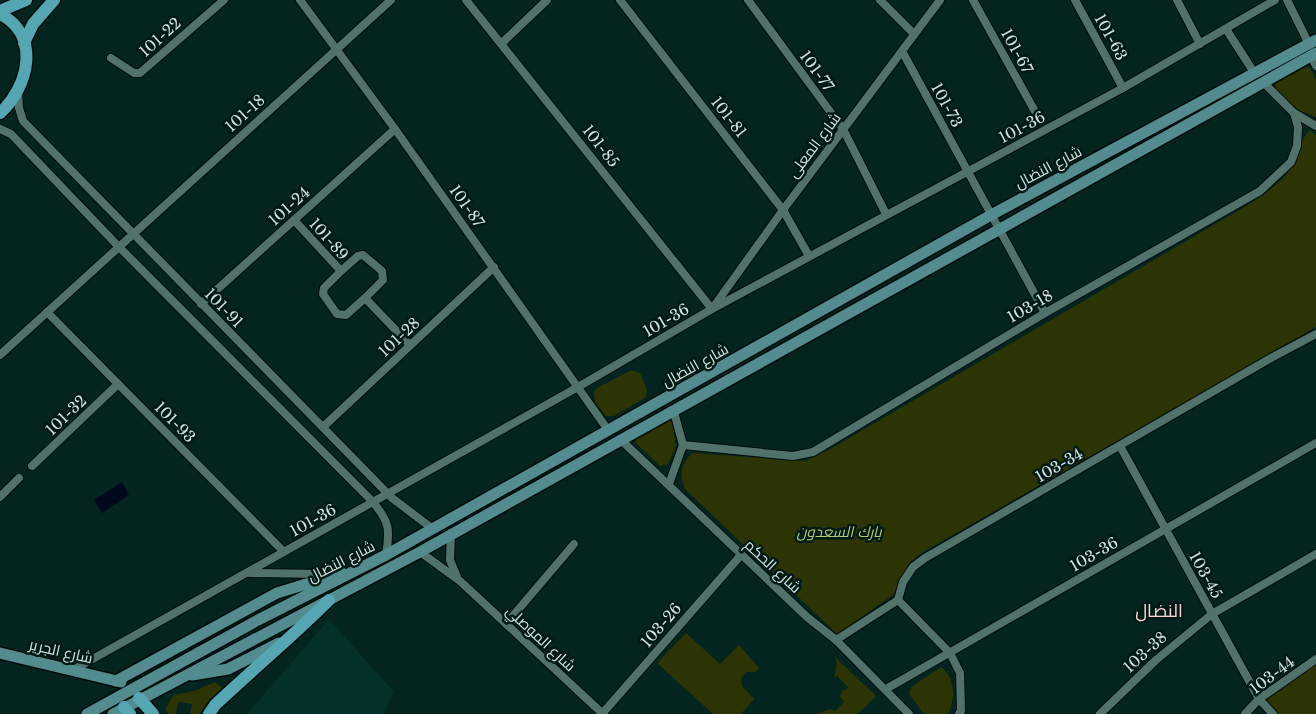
<svg xmlns="http://www.w3.org/2000/svg" width="1316" height="714" font-family="'Libre Baskerville',Cairo,serif">
<style>
.built{fill:#04302a}
.green{fill:#2c3403}
.water{fill:#00091b}
.lines{fill:none;stroke-linecap:round;stroke-linejoin:round}
.minor-casing{stroke:#000c09;stroke-width:10}
.secondary-casing{stroke:#000c09;stroke-width:14}
.primary-casing{stroke:#000c09;stroke-width:15}
.minor{stroke:#51716b;stroke-width:8}
.secondary{stroke:#528c8f;stroke-width:11}
.primary{stroke:#54a7b2;stroke-width:12}
.labels{text-anchor:middle;dominant-baseline:central;stroke-width:5;stroke-linejoin:round;paint-order:stroke}
.street-label{font-size:15px;fill:#d3e5e1;stroke:#001a16}
.park-label{font-size:15px;font-style:italic;fill:#b7cb73;stroke:#001a16}
.quarter-label{font-size:18px;fill:#f9d6d2;stroke:#001a16}
</style>
<rect width="100%" height="100%" fill="#03241f"/>
<polygon class="built" points="329,619 394,692 383,714 247,714"/>
<g class="green">
<polygon points="1306,67 1310,68 1316,80 1316,117 1300,111 1274,88 1276,83"/>
<path d="M1310 130 1316 135V327L923 552 909 563 893 595 837 634 686 490C678 476 681 464 692 453L806 461 832 448 1253 202C1266 192 1283 182 1291 168 1299 154 1297 144 1310 130Z"/>
<polygon points="631,370 640,373 647,389 646,397 614,416 606,416 595,402 594,392 597,388"/>
<polygon points="671,418 676,446 668,464 660,466 636,443 636,438"/>
<polygon points="686,633 720,664 739,645 759,668 755,672 746,672 741,679 742,686 754,699 741,714 713,714 657,663"/>
<polygon points="835,657 876,696 858,714 816,714 830,709 835,711 844,702 840,697 842,690 847,689 848,687 837,676 834,678 837,663"/>
<polygon points="1316,659 1316,714 1273,714 1259,699"/>
<path d="M941 667C955 677 956 699 948 714H924L909 694 911 687Z"/>
<polygon points="215,682 223,688 199,714 190,714 192,704 178,702 176,714 169,714 165,710 173,695 194,691"/>
</g>
<polygon class="water" points="122,482 129,495 102,513 94,500"/>
<g class="lines">
<defs>
<g id="minor">
<polyline points="300,0 395,129 608,430"/>
<polyline points="466,0 712,309 783,210 940,0"/>
<polyline points="620,0 783,210 809,256"/>
<polyline points="748,0 843,129 886,214"/>
<polyline points="880,0 914,34"/>
<polyline points="973,0 1037,115"/>
<polyline points="1075,0 1123,88"/>
<polyline points="1177,0 1200,44"/>
<polyline points="1287,0 1309,44"/>
<polyline points="1226,29 1255,74"/>
<polyline points="502,43 547,0"/>
<polyline points="902,51 1045,313"/>
<polyline points="1311,56 1316,66"/>
<polyline points="111,58 134,73 140,73 224,0"/>
<polyline points="18,92 19,108 23,121 392,498 433,529"/>
<polyline points="1294,113 1316,126"/>
<path d="M0 129 11 134 118 246 373 502C390 523 390 529 386 555"/>
<polyline points="294,220 341,271 324,288 323,294 337,314 346,315 365,298 410,345"/>
<polyline points="341,271 358,256 363,255 382,271 383,280 365,298"/>
<polyline points="201,304 395,129"/>
<polyline points="47,312 284,552"/>
<polyline points="0,355 391,0"/>
<polyline points="323,427 494,267"/>
<polyline points="620,439 807,617 836,640 909,714"/>
<polyline points="683,445 793,456 813,452 1045,313 1260,191 1291,162 1297,146 1298,127 1294,113 1264,83"/>
<polyline points="1120,446 1259,699 1273,714"/>
<polyline points="32,466 118,384"/>
<polyline points="669,484 683,445 674,412"/>
<polyline points="0,497 19,478"/>
<polyline points="451,533 450,560 457,577"/>
<polyline points="420,552 460,581 603,714"/>
<polyline points="250,573 328,574"/>
<polyline points="898,600 950,653 960,673 961,711 959,714"/>
<polyline points="506,624 574,544"/>
<polyline points="836,640 898,600 903,582 913,567 925,558 1271,358 1316,334"/>
<polyline points="73,670 578,387 712,309 1123,88 1275,0"/>
<polyline points="886,689 1316,443"/>
<polyline points="602,714 741,555"/>
<polyline points="1100,714 1156,660 1212,614 1316,554"/>
<polyline points="1245,714 1259,699 1316,659"/>
</g>
<g id="secondary">
<polyline points="0,653 121,682"/>
<polyline points="192,675 228,669 279,643"/>
<polyline points="116,681 277,593 342,573"/>
<polyline points="87,714 258,620 386,555 991,215 1316,40"/>
<polyline points="113,714 420,552 1316,53"/>
</g>
<g id="primary">
<polyline points="0,11 26,0"/>
<path d="M0 14C41 35 29 87 0 113"/>
<polyline points="24,43 33,24 54,0"/>
<polyline points="139,698 153,714"/>
<polyline points="124,707 130,714"/>
<path d="M209 714 215 705C252 670 292 637 329 600"/>
</g>
</defs>
<use href="#minor" class="minor-casing"/>
<use href="#secondary" class="secondary-casing"/>
<use href="#primary" class="primary-casing"/>
<use href="#minor" class="minor"/>
<use href="#secondary" class="secondary"/>
<use href="#primary" class="primary"/>
</g>
<g class="labels">
<g class="street-label">
<text transform="translate(160 37) rotate(-42)">101-22</text>
<text transform="translate(1111 37) rotate(61)">101-63</text>
<text transform="translate(1017 51) rotate(61)">101-67</text>
<text transform="translate(817 71) rotate(54)">101-77</text>
<text transform="translate(947 105) rotate(61)">101-73</text>
<text transform="translate(245 113) rotate(-42)">101-18</text>
<text transform="translate(729 117) rotate(52)">101-81</text>
<text transform="translate(1022 127) rotate(-28)">101-36</text>
<text transform="translate(814 145) rotate(-53)">شارع المعلى</text>
<text transform="translate(601 146) rotate(52)">101-85</text>
<text transform="translate(1048 167) rotate(-28)">شارع النضال</text>
<text transform="translate(289 206) rotate(-42)">101-24</text>
<text transform="translate(467 206) rotate(55)">101-87</text>
<text transform="translate(329 239) rotate(48)">101-89</text>
<text transform="translate(1030 306) rotate(-30)">103-18</text>
<text transform="translate(224 308) rotate(46)">101-91</text>
<text transform="translate(666 320) rotate(-30)">101-36</text>
<text transform="translate(399 337) rotate(-43)">101-28</text>
<text transform="translate(695 365) rotate(-29)">شارع النضال</text>
<text transform="translate(66 415) rotate(-44)">101-32</text>
<text transform="translate(175 422) rotate(45)">101-93</text>
<text transform="translate(1059 465) rotate(-30)">103-34</text>
<text transform="translate(313 520) rotate(-29)">101-36</text>
<text transform="translate(1094 554) rotate(-30)">103-36</text>
<text transform="translate(341 561) rotate(-27)">شارع النضال</text>
<text transform="translate(773 566) rotate(43)">شارع الحكم</text>
<text transform="translate(1206 575) rotate(61)">103-45</text>
<text transform="translate(661 625) rotate(-49)">103-26</text>
<text transform="translate(541 638) rotate(43)">شارع الموصلي</text>
<text transform="translate(61 651) rotate(13)">شارع الجرير</text>
<text transform="translate(1145 652) rotate(-42)">103-38</text>
<text transform="translate(1272 675) rotate(-37)">103-44</text>
</g>
<g class="park-label">
<text x="839" y="531">بارك السعدون</text>
</g>
<g class="quarter-label">
<text x="1159" y="611">النضال</text>
</g>
</g>
</svg>
